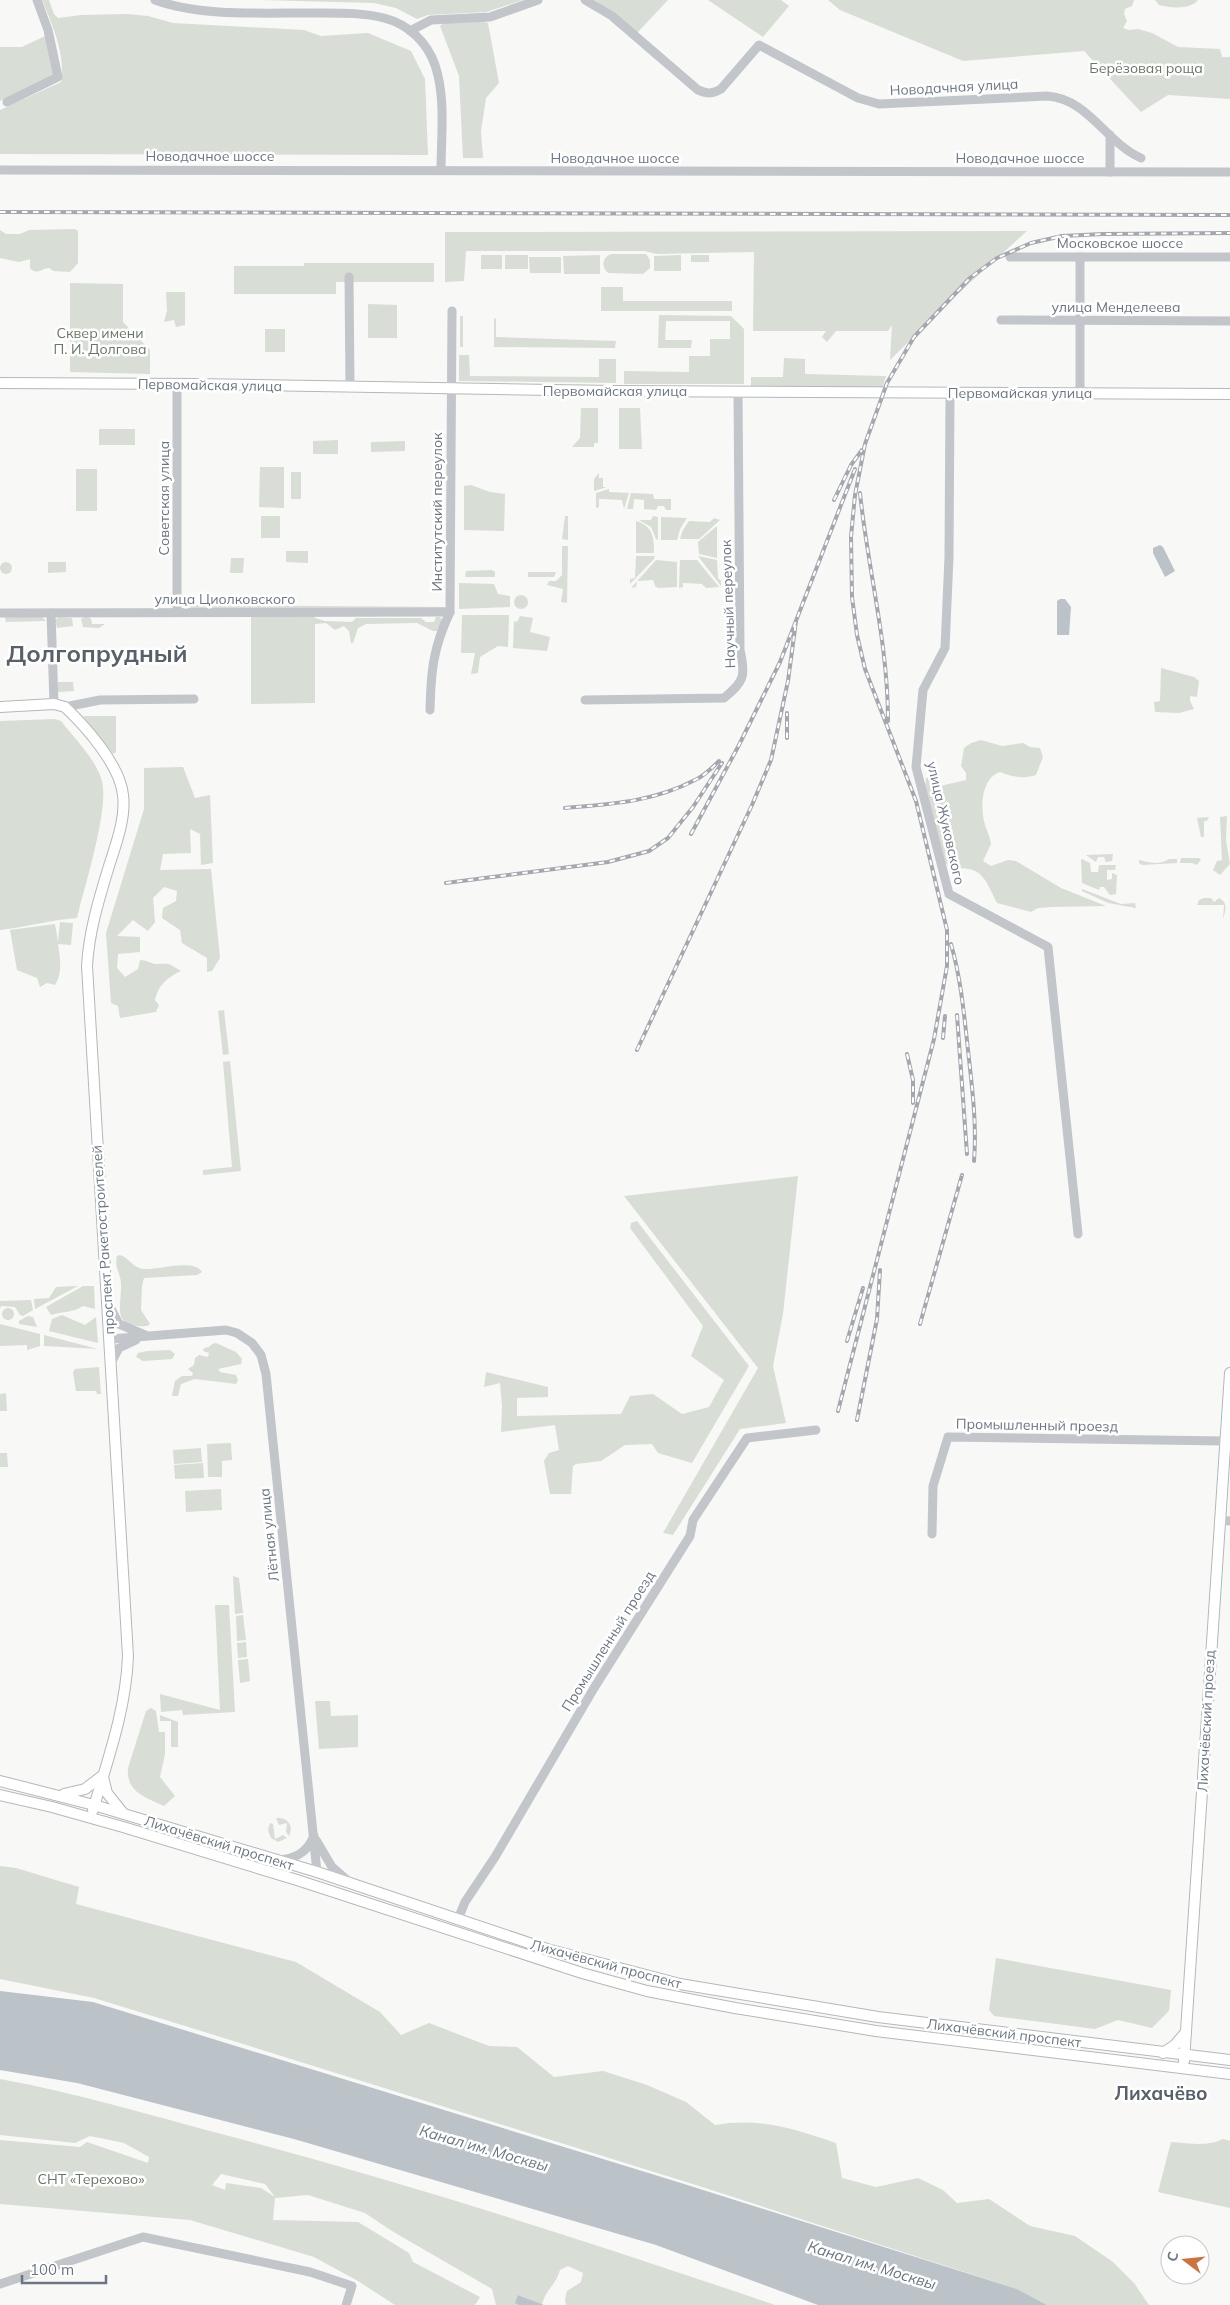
<svg xmlns="http://www.w3.org/2000/svg" width="1230" height="2305" font-family="Mulish,sans-serif">
<style>
.green{fill:#d8ddd6;fill-rule:evenodd}
.water{fill:#bbc2c8}
.lines{fill:none;stroke-linecap:round;stroke-linejoin:round}
.major-casing{stroke:#b4b7bb;stroke-width:12}
.minor{stroke:#c2c5c9;stroke-width:9}
.major{stroke:#fff;stroke-width:10}
.rail-casing{stroke:#a4a8ae;stroke-width:4}
.rail{stroke:#fff;stroke-width:2;stroke-dasharray:5.5;stroke-linecap:butt}
.labels{text-anchor:middle;dominant-baseline:central;stroke-width:5;stroke-linejoin:round;paint-order:stroke}
.park-label{font-size:14px;fill:#667765;stroke:#fff}
.street-label{font-size:14px;fill:#6b7684;stroke:#fff}
.water-label{font-size:15px;font-style:italic;fill:#67767f;stroke:#fff}
.district-label{font-size:19px;font-weight:bold;fill:#58606a;stroke:#fff}
.town-label{font-size:24px;font-weight:bold;fill:#58606a;stroke:#fff}
</style>
<rect width="100%" height="100%" fill="#f8f8f6"/>
<g class="green">
<path d="M42 0H49L54 14 58 18 81 15 127 14 148 16 173 23 304 30 321 36 368 33 411 51 425 79 428 155 0 154V110L61 82C66 55 52 24 42 0Z"/>
<polygon points="259,0 523,0 486,12 428,15 417,19 396,8 374,3"/>
<polygon points="595,0 668,0 637,33"/>
<polygon points="708,0 781,0 789,6 763,37"/>
<polygon points="828,0 1134,0 1132,6 1125,9 1124,14 1127,21 1123,28 1129,30 1138,29 1152,33 1178,47 1220,49 1222,57 1230,57 1230,99 1168,95 1141,112 1084,51 963,61 840,10"/>
<path d="M1155 0H1198C1190 10 1171 8 1159 5Z"/>
<polygon points="481,21 488,23 499,83 486,98 481,131 483,158 463,158 459,76 440,26 444,22"/>
<polygon points="45,36 54,75 0,101 0,47 22,47"/>
<path d="M75 229 78 231V263L70 272 54 271 49 268C42 268 37 276 30 268V259L19 262 0 258V230L6 234H20L29 230Z"/>
<polygon points="1027,231 950,301 890,360 892,325 888,331 836,331 827,342 822,337 826,331 753,331 754,252 657,254 644,251 466,251 464,281 445,282 445,232"/>
<path d="M611 254H646L650 260V268L643 274 608 273C601 267 602 257 611 254Z"/>
<rect x="481" y="255" width="21" height="14"/>
<rect x="505" y="255" width="23" height="14"/>
<polygon points="600,255 600,274 564,274 563,256"/>
<polygon points="681,255 681,271 654,271 654,256"/>
<rect x="691" y="255" width="18" height="7"/>
<polygon points="529,257 561,257 561,273 530,273"/>
<polygon points="304,263 434,263 434,282 336,282 336,294 234,294 234,266 304,266"/>
<polygon points="70,283 123,284 123,322 150,350 150,374 70,372"/>
<polygon points="601,287 623,287 623,301 732,301 732,311 601,311"/>
<polygon points="166,292 185,292 185,325 176,327 174,320 164,322 167,311"/>
<polygon points="368,304 397,305 397,338 368,338"/>
<polygon points="659,315 731,316 744,329 744,384 624,384 624,371 689,372 689,356 710,356 710,339 730,339 730,321 666,321 665,340 692,340 691,348 658,348"/>
<rect x="460" y="316" width="3" height="31"/>
<polygon points="494,318 496,319 496,337 616,341 615,348 494,347"/>
<rect x="265" y="329" width="20" height="23"/>
<polygon points="459,355 469,355 470,376 599,377 599,359 616,359 616,383 459,381"/>
<polygon points="784,358 805,359 805,374 886,376 883,387 751,387 751,377 783,377"/>
<polygon points="581,408 598,408 598,443 594,443 594,447 572,447 580,438"/>
<polygon points="619,408 640,408 642,449 619,449"/>
<rect x="99" y="429" width="36" height="16"/>
<polygon points="338,440 338,454 313,454 313,441"/>
<polygon points="405,441 405,451 371,452 371,442"/>
<polygon points="260,467 284,467 284,508 259,507"/>
<rect x="76" y="469" width="21" height="42"/>
<rect x="291" y="472" width="10" height="27"/>
<polygon points="599,473 599,478 603,478 603,487 607,487 594,491 594,479"/>
<polygon points="471,485 490,492 505,494 504,531 464,530 464,486"/>
<polygon points="609,489 609,492 629,493 624,509 622,500 602,499 599,499 599,507 596,508 596,493"/>
<polygon points="631,493 653,494 654,499 671,499 671,510 666,510 664,506 658,506 656,510 644,509 644,500 634,499 633,509 627,509"/>
<rect x="261" y="516" width="19" height="22"/>
<polygon points="565,516 568,516 568,540 562,539"/>
<polygon points="653,516 658,517 658,540 656,539 651,527 639,520 651,520"/>
<polygon points="661,517 687,518 680,529 677,540 661,540"/>
<polygon points="714,518 720,520 699,539 680,539 683,530 689,521 710,522"/>
<path d="M636 521C653 526 654 538 654 553H636Z"/>
<polygon points="717,526 717,558 699,554 698,542"/>
<polygon points="562,546 568,546 567,603 561,602 563,589 547,585 549,581 556,581 562,575"/>
<polygon points="286,551 308,551 308,563 286,562"/>
<polygon points="636,556 655,556 654,559 630,584 630,579 635,578"/>
<polygon points="698,556 717,560 718,578 721,581 721,586"/>
<polygon points="231,558 244,558 243,573 230,573"/>
<polygon points="656,560 677,562 677,587 658,588 655,586 653,580 637,581 636,587 631,588"/>
<polygon points="680,560 697,560 719,587 706,588 702,584 683,583 683,587 679,588"/>
<polygon points="48,562 66,562 66,572 48,573"/>
<circle cx="6" cy="568" r="6"/>
<polygon points="492,570 495,572 495,577 465,577 466,571"/>
<polygon points="528,572 556,572 554,577 528,577"/>
<polygon points="459,583 494,584 498,594 510,596 510,607 459,609"/>
<circle cx="521" cy="602" r="7"/>
<polygon points="190,605 446,607 442,610 190,610"/>
<polygon points="251,615 315,616 315,618 325,621 352,622 356,618 421,618 426,622 434,622 436,617 440,617 442,620 438,631 433,631 417,623 366,624 358,628 353,643 351,643 349,631 344,626 335,630 326,623 315,624 315,703 251,704"/>
<polygon points="462,615 509,615 508,647 498,646 480,657 478,673 471,674 475,653 461,653"/>
<polygon points="87,616 91,619 92,624 105,624 99,628 83,627 81,619"/>
<polygon points="520,616 533,618 530,632 550,637 547,651 513,648 514,621 517,622"/>
<polygon points="5,617 42,617 46,621 6,622"/>
<polygon points="59,617 72,618 73,626 57,628 55,620"/>
<polygon points="1161,668 1194,677 1199,681 1197,697 1190,696 1190,701 1194,709 1179,713 1155,712 1154,702 1160,701"/>
<polygon points="58,682 73,682 74,691 58,692"/>
<polygon points="83,716 116,716 116,752 113,754"/>
<path d="M55 719 61 721C75 739 93 756 101 778 111 804 85 884 78 914L77 918C50 920 26 927 0 930V721Z"/>
<path d="M981 740 1002 746 1023 743 1030 747 1040 748 1043 757 1036 775C1024 779 1012 777 1000 772 981 778 980 808 985 825 987 831 990 837 991 844L983 861 991 866 1008 860 1016 861 1061 888 1106 906 1051 907 1038 908 1031 912 997 903C985 880 983 865 952 869L945 863 925 787 926 778 935 776 940 786 966 780V773L961 766 964 748 971 743Z"/>
<path d="M183 767 195 798 210 795 213 863 201 865 200 834 190 829 191 853 163 854 160 870 211 869 220 958 212 971 207 972V958L182 943 180 930 162 918 163 908 176 901 177 891 164 887 153 898 155 922 148 931 133 920 117 936 140 937V952L118 954 117 968 125 977 138 969 140 960C146 960 150 963 155 964 171 964 166 962 181 971 168 977 158 985 155 1000L159 1005 156 1012 120 1018 118 1006 111 1003 106 933 144 809V768Z"/>
<polygon points="1227,816 1226,840 1230,864 1220,875 1213,870 1217,861 1222,860 1220,817"/>
<polygon points="1209,817 1207,821 1204,821 1204,837 1201,837 1197,818"/>
<polygon points="1113,854 1112,861 1106,862 1104,857 1098,857 1096,862 1086,855"/>
<polygon points="1181,858 1199,858 1201,859 1197,865 1192,863 1180,863"/>
<polygon points="1082,859 1090,863 1091,872 1098,872 1099,865 1116,865 1115,870 1107,870 1107,880 1112,879 1112,873 1117,875 1116,894 1110,895 1104,887 1100,887 1099,890 1082,883 1081,860"/>
<path d="M1169 859H1177V863L1142 865 1139 863V860C1149 862 1159 866 1169 859Z"/>
<polygon points="1082,889 1121,904 1135,903 1136,908 1108,903 1082,891"/>
<path d="M1204 898H1211L1214 902 1219 898C1229 903 1225 911 1223 920L1224 905H1197L1199 900Z"/>
<path d="M60 922 73 923 71 945 58 944C60 958 63 973 55 985L47 983 40 987 37 978 17 970 10 930 55 924 58 942Z"/>
<polygon points="224,1010 229,1054 223,1055 218,1011"/>
<polygon points="230,1061 241,1171 203,1175 203,1170 232,1167 223,1062"/>
<polygon points="798,1176 783,1314 773,1366 786,1423 740,1429 673,1535 663,1533 758,1368 624,1196"/>
<polygon points="637,1221 749,1366 692,1463 658,1453 652,1444 625,1445 601,1461 576,1464 573,1466 571,1494 550,1494 544,1461 549,1453 559,1450 555,1425 501,1432 502,1406 500,1383 484,1387 486,1372 548,1387 548,1397 517,1398 517,1416 621,1414 630,1396 653,1394 682,1414 709,1407 724,1380 691,1356 703,1326 630,1228 631,1223"/>
<path d="M120 1255C130 1258 132 1268 144 1269 158 1270 194 1258 202 1272L197 1275 144 1278 142 1286 141 1310 150 1324 147 1326C110 1328 122 1307 121 1283 120 1272 114 1267 117 1256Z"/>
<polygon points="78,1286 35,1309 34,1299 49,1298 56,1287"/>
<path d="M83 1286H94L95 1309 83 1306C73 1313 63 1311 51 1315L46 1307Z"/>
<polygon points="31,1300 33,1310 23,1316 20,1315 15,1307 1,1306 0,1309 0,1301"/>
<circle cx="8" cy="1314" r="6"/>
<polygon points="62,1315 85,1325 96,1317 98,1343 49,1331 52,1319"/>
<polygon points="28,1316 33,1317 37,1327 19,1324 19,1321"/>
<polygon points="0,1324 40,1334 40,1346 27,1350 27,1345 0,1346"/>
<polygon points="44,1335 98,1349 44,1346"/>
<polygon points="216,1343 236,1352 242,1359 241,1364 218,1369 220,1372 236,1375 238,1380 236,1384 195,1379 181,1384 178,1396 172,1396 175,1381 182,1376 192,1376 193,1373 188,1369 194,1365 195,1358 199,1355 208,1357 209,1353 203,1351 204,1348 209,1347 212,1344"/>
<polygon points="170,1350 175,1354 172,1359 143,1361 136,1357 138,1353 147,1351"/>
<polygon points="99,1367 101,1394 97,1394 96,1391 76,1391 73,1372 75,1369"/>
<polygon points="6,1393 7,1411 0,1411 0,1394"/>
<polygon points="231,1443 232,1460 222,1461 222,1477 208,1477 207,1444"/>
<polygon points="201,1448 202,1462 174,1464 173,1450"/>
<polygon points="0,1453 7,1453 8,1467 0,1467"/>
<polygon points="203,1463 204,1478 175,1479 174,1465"/>
<polygon points="221,1489 222,1510 186,1512 185,1491"/>
<polygon points="233,1576 239,1578 243,1613 235,1614"/>
<polygon points="215,1605 229,1605 235,1712 183,1715 182,1710 161,1712 160,1694 220,1710"/>
<polygon points="243,1615 246,1640 237,1641 236,1616"/>
<polygon points="246,1642 247,1657 238,1658 237,1643"/>
<polygon points="248,1659 250,1681 240,1683 238,1660"/>
<polygon points="315,1701 330,1701 331,1716 358,1715 358,1747 319,1749"/>
<path d="M151 1708 156 1711 159 1732H165V1754L160 1777 175 1796 164 1806C145 1797 126 1792 128 1768L146 1711Z"/>
<polygon points="160,1715 178,1722 178,1747 171,1747 171,1721 160,1721"/>
<path d="M276 1818C288 1817 294 1826 289 1836L286 1832 287 1823 279 1825Z"/>
<polygon points="270,1823 273,1824 275,1839 283,1835 287,1838 278,1842 271,1838 268,1830"/>
<path d="M0 1866 16 1868 79 1887 76 1904 296 1962 380 2012 401 2035 429 2023 489 2046 517 2047 554 2077 603 2071 647 2085 686 2102 715 2125C760 2117 795 2129 836 2143L842 2178 876 2187 918 2178 943 2190 957 2203 989 2199 1030 2226 1075 2236 1113 2262 1134 2283 1149 2305H1047L1017 2289 699 2186 198 2030 94 1998 0 1979Z"/>
<polygon points="996,1958 1171,1990 1169,2011 1152,2028 1118,2020 1095,2029 994,2016 989,2010"/>
<path d="M0 2079C76 2093 150 2115 225 2135 411 2184 593 2243 775 2305H566L565 2299 567 2291 581 2282 583 2273 568 2266 560 2270C555 2287 546 2288 542 2305L519 2295 516 2303 519 2305H496L492 2289 392 2231 365 2213 308 2195 275 2198 273 2220 358 2222 409 2253 413 2262 480 2297 475 2305H395L358 2281 314 2257 190 2220 0 2204V2140L80 2147 87 2142 148 2163 149 2157 124 2143 90 2136 75 2143 0 2135ZM221 2174 265 2184 275 2197 261 2188 226 2183 225 2190 212 2185Z"/>
<path d="M1223 2139 1230 2141V2208L1158 2192 1171 2142C1188 2143 1208 2147 1223 2139Z"/>
</g>
<g class="water">
<polygon points="1160,545 1163,547 1175,571 1165,577 1153,553 1153,548"/>
<polygon points="1060,599 1065,599 1071,607 1069,635 1057,635 1057,601"/>
<polygon points="0,1991 93,2002 681,2183 1017,2289 1047,2305 818,2305 656,2245 294,2139 77,2083 0,2070"/>
<polygon points="518,2295 544,2305 519,2305 515,2303"/>
</g>
<g class="lines">
<defs>
<g id="major">
<polyline points="0,383 196,384 612,391 1230,394"/>
<path d="M0 707 54 704 65 707C86 727 120 765 123 795 126 818 116 844 109 866 99 899 89 931 87 966L128 1656C126 1709 108 1759 93 1810"/>
<polyline points="103,1777 107,1793 123,1813"/>
<polyline points="0,1781 94,1805 317,1872 547,1949 680,1984 878,2017 1230,2060"/>
<polyline points="64,1794 85,1789 102,1776"/>
<polyline points="0,1795 52,1807 123,1827 297,1880 582,1973 647,1991 735,2008 876,2031 1230,2074"/>
<polyline points="1163,2053 1175,2045 1186,2032"/>
<polyline points="1184,2061 1230,1373"/>
</g>
</defs>
<use href="#major" class="major-casing"/>
<g class="minor">
<path d="M155 0C204 18 272 12 324 13 344 13 365 13 384 18 408 24 427 42 435 65 446 97 441 137 441 170"/>
<path d="M585 0 612 16 698 90C708 94 712 94 721 89L759 45 858 98 879 104 1047 96C1089 99 1105 142 1141 158"/>
<polyline points="410,31 431,20 490,17 538,0"/>
<polyline points="7,102 58,77 48,30 37,0"/>
<polyline points="1110,135 1110,172"/>
<polyline points="0,170 1230,172"/>
<polyline points="1010,257 1230,257"/>
<polyline points="1080,257 1080,393"/>
<polyline points="349,277 350,387"/>
<polyline points="1001,320 1230,321"/>
<polyline points="950,394 949,557 945,648 923,690 916,767 949,894 1048,947 1078,1234"/>
<polyline points="177,612 177,384"/>
<polyline points="0,613 450,612"/>
<polyline points="51,613 54,704"/>
<path d="M585 700 724 698C744 682 746 676 740 650L738 392"/>
<polyline points="65,707 100,700 194,699"/>
<path d="M430 710C431 671 433 648 450 612L452 311"/>
<polyline points="108,1303 119,1324 145,1335"/>
<polyline points="110,1339 226,1330 237,1333 252,1343 261,1355 266,1374 317,1872"/>
<polyline points="111,1363 119,1348 136,1340"/>
<polyline points="1219,1520 1230,1521"/>
<polyline points="932,1534 933,1486 948,1437 1225,1441"/>
<polyline points="316,1840 332,1867 348,1881"/>
<path d="M277 1860C295 1859 307 1853 314 1836"/>
<polyline points="458,1919 465,1902 495,1857 594,1688 690,1536 693,1520 747,1438 816,1430"/>
<polyline points="0,2284 143,2237 310,2272 352,2286 346,2305"/>
</g>
<use href="#major" class="major"/>
<defs>
<g id="rail">
<polyline points="0,212 1230,215"/>
<path d="M860 493C868 571 888 642 888 721"/>
<polyline points="834,500 851,465 862,450"/>
<polyline points="787,738 787,713"/>
<path d="M565 808C611 804 653 802 695 780 704 776 712 768 719 761"/>
<polyline points="691,834 739,745 780,662 855,469"/>
<polyline points="446,883 608,862 649,851 668,838 693,807 722,763"/>
<path d="M951 944C961 979 964 1014 968 1050 972 1087 977 1123 974 1161"/>
<polyline points="957,1015 967,1154"/>
<polyline points="943,1038 945,1016"/>
<polyline points="637,1050 752,805 771,760 788,681 796,621"/>
<polyline points="907,1054 913,1080 913,1103"/>
<polyline points="920,1324 962,1175"/>
<polyline points="847,1341 863,1288"/>
<polyline points="838,1411 934,1039 947,966 947,930 916,801 865,669 857,635 852,597 851,537 855,495 865,444 887,383 914,337 970,278 997,258 1031,243 1062,236 1103,234 1230,233"/>
<polyline points="857,1420 877,1319 880,1270"/>
</g>
</defs>
<use href="#rail" class="rail-casing"/>
<use href="#rail" class="rail"/>
</g>
<g class="labels">
<g class="park-label">
<text x="1146" y="68">Берёзовая роща</text>
<text x="100" y="333">Сквер имени<tspan x="100" dy="16">П. И. Долгова</tspan></text>
<text x="91" y="2179">СНТ «Терехово»</text>
</g>
<g class="street-label">
<text transform="translate(954 87) rotate(-3)">Новодачная улица</text>
<text x="210" y="156">Новодачное шоссе</text>
<text x="615" y="158">Новодачное шоссе</text>
<text x="1020" y="158">Новодачное шоссе</text>
<text x="1120" y="243">Московское шоссе</text>
<text x="1116" y="307">улица Менделеева</text>
<text transform="translate(210 385) rotate(1)">Первомайская улица</text>
<text x="615" y="391">Первомайская улица</text>
<text x="1020" y="393">Первомайская улица</text>
<text transform="translate(164 498) rotate(-90)">Советская улица</text>
<text transform="translate(437 512) rotate(-90)">Институтский переулок</text>
<text x="225" y="599">улица Циолковского</text>
<text transform="translate(728 604) rotate(-92)">Научный переулок</text>
<text transform="translate(946 823) rotate(77)">улица Жуковского</text>
<text transform="translate(103 1240) rotate(-94)">проспект Ракетостроителей</text>
<text transform="translate(1037 1425) rotate(1)">Промышленный проезд</text>
<text transform="translate(269 1535) rotate(-96)">Лётная улица</text>
<text transform="translate(608 1641) rotate(-58)">Промышленный проезд</text>
<text transform="translate(1206 1721) rotate(-87)">Лихачёвский проезд</text>
<text transform="translate(219 1843) rotate(17)">Лихачёвский проспект</text>
<text transform="translate(606 1964) rotate(15)">Лихачёвский проспект</text>
<text transform="translate(1004 2033) rotate(7)">Лихачёвский проспект</text>
</g>
<g class="water-label">
<text transform="translate(484 2148) rotate(16)">Канал им. Москвы</text>
<text transform="translate(872 2265) rotate(17)">Канал им. Москвы</text>
</g>
<g class="district-label">
<text x="1161" y="2093">Лихачёво</text>
</g>
<g class="town-label">
<text x="97" y="653">Долгопрудный</text>
</g>
</g>
<g transform="translate(1185 2260) rotate(286)"><circle r="24" fill="#ffffff" stroke="#c4c8ce"/>
<path d="M0-4L9 19L0 12L-9 19Z" fill="#ce7340"/>
<text y="-8" font-size="14" font-weight="bold" text-anchor="middle" fill="#6b7684">С</text>
</g>
<path d="M22 2275v8h84v-8" fill="none" stroke="#6b7684" stroke-width="2.5"/>
<text x="30" y="2275" font-size="15" fill="#6b7684" stroke="#ffffff" stroke-width="4" paint-order="stroke">100 m</text>
</svg>
